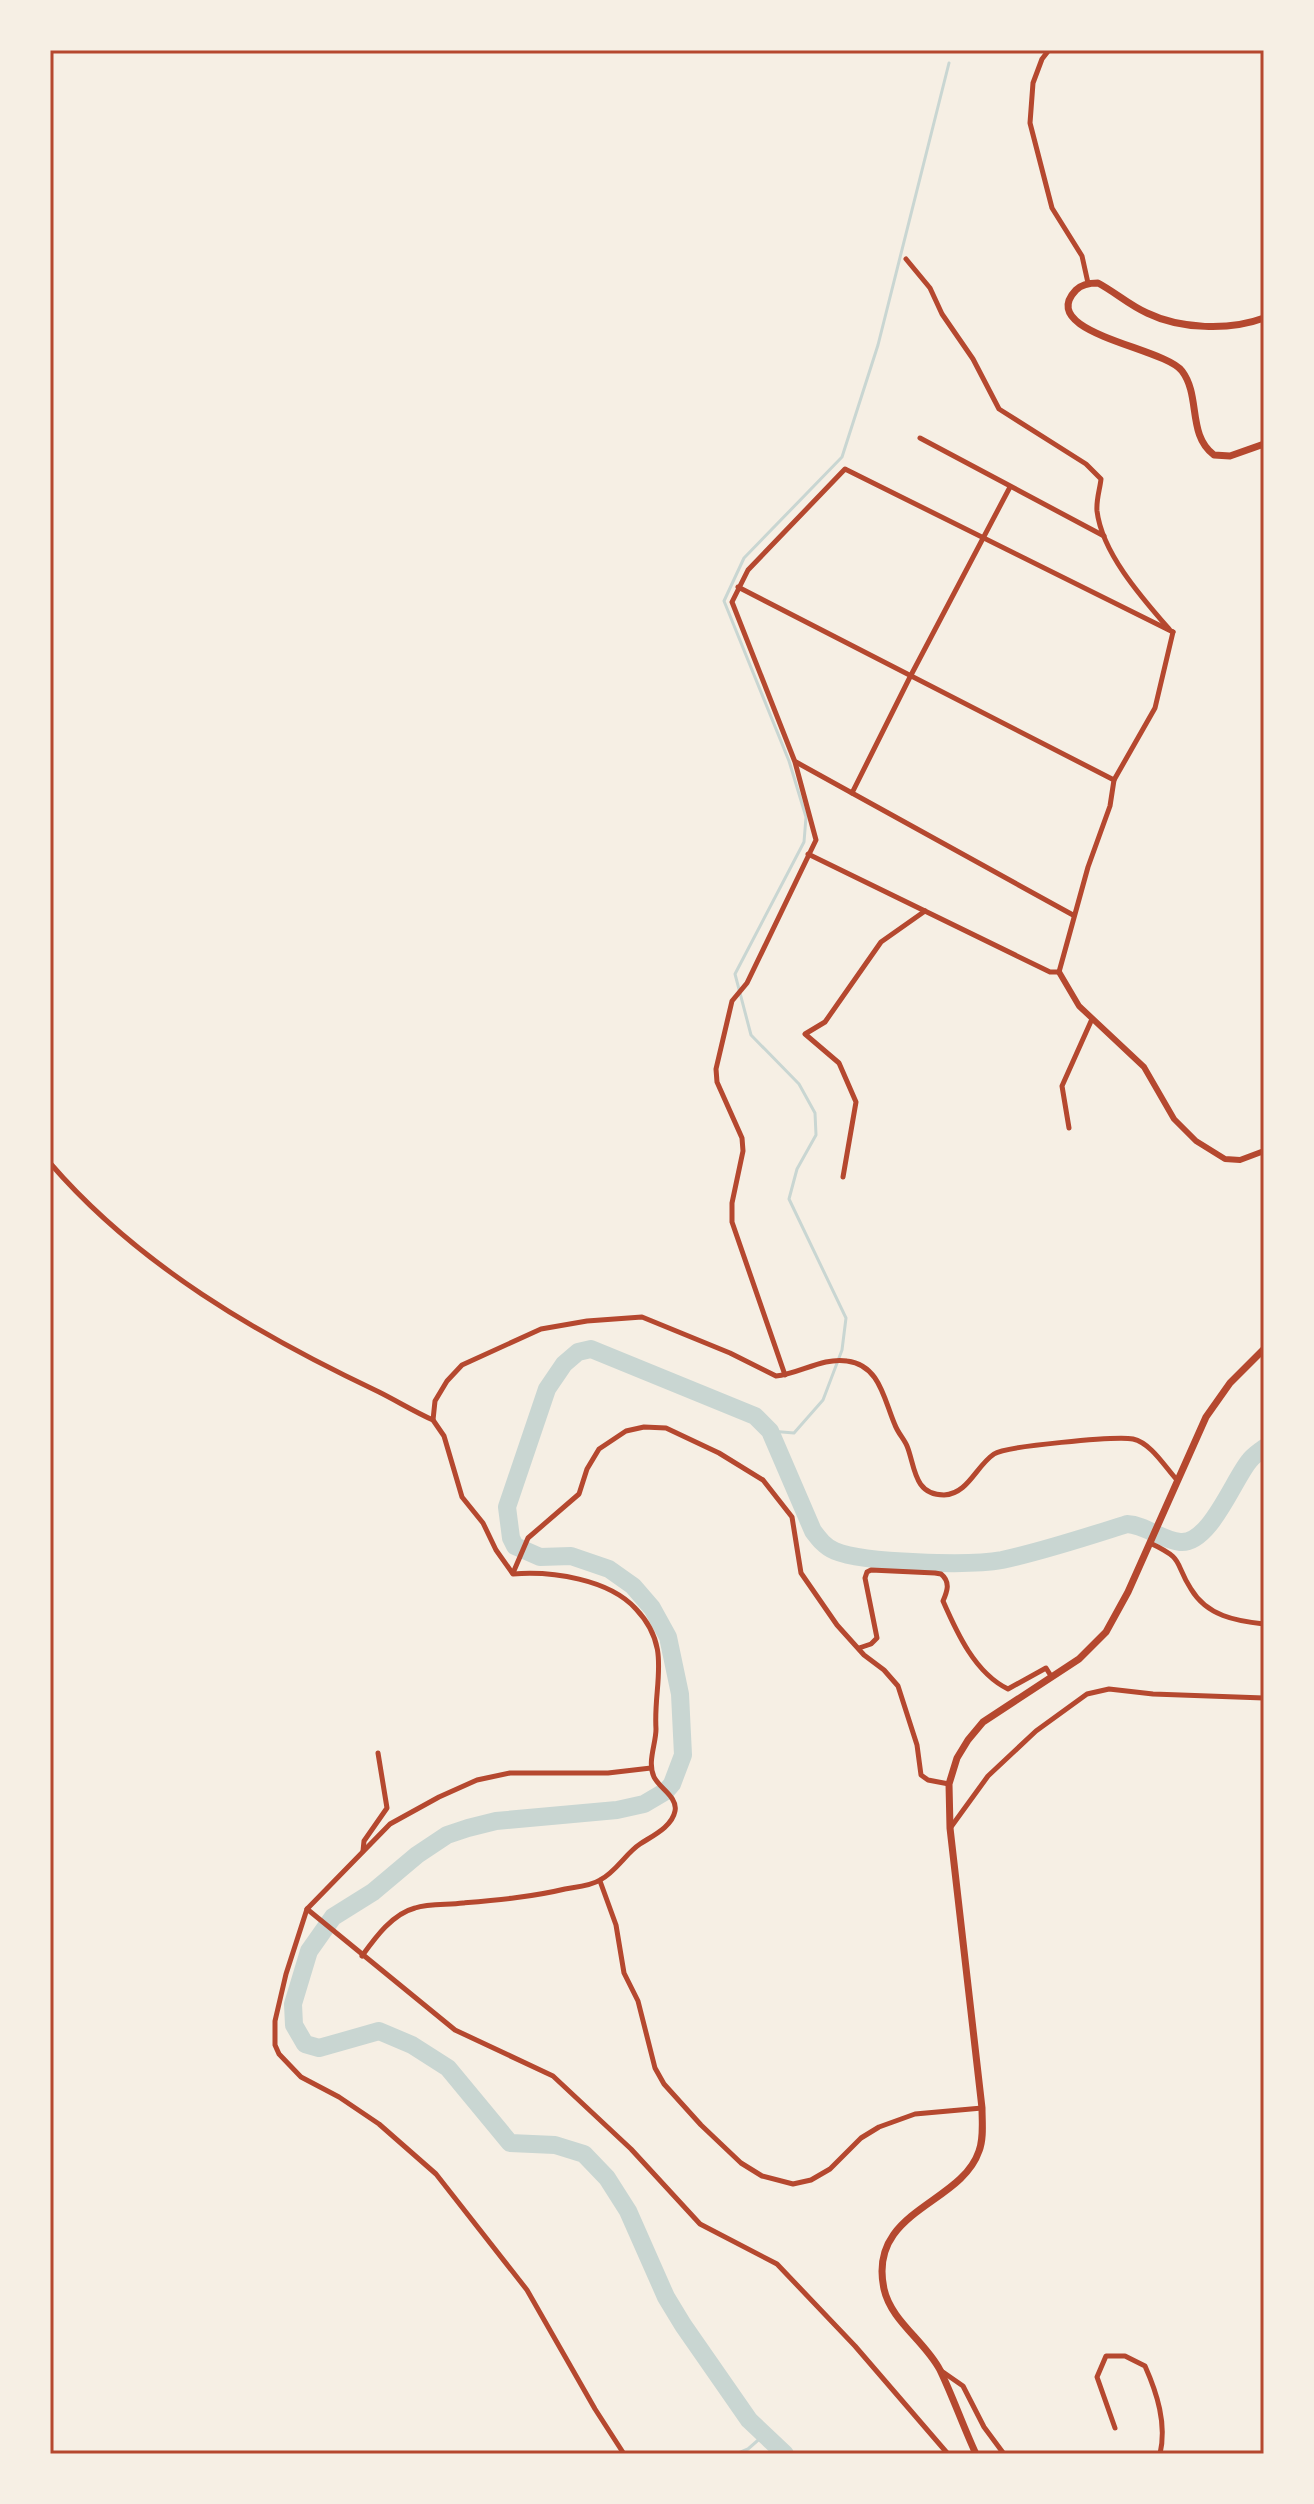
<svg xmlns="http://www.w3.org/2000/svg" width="1314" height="2504" font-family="'DejaVu Sans',sans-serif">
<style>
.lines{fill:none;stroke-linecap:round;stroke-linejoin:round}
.stream{stroke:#c9d6d2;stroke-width:3}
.river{stroke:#c9d6d2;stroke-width:18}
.minor{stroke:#b5482f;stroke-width:5}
.tertiary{stroke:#b5482f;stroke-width:6}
.secondary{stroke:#b5482f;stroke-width:7}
.neatline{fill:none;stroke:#b5482f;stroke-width:3}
</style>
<rect width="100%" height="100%" fill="#f6efe4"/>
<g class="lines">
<g class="stream">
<polyline points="770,1431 794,1433 823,1400 842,1350 846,1318 789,1199 797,1169 816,1135 815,1113 799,1084 751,1035 735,974 804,842 806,817 789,761 724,601 744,558 842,457 878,345 949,63"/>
<polyline points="658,2454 664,2454"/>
<polyline points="736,2454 748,2449 764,2435"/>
</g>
<path class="river" d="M785 2454 749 2420 683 2325 666 2297 628 2211 607 2178 584 2154 555 2145 510 2143 448 2068 412 2045 379 2031 319 2048 305 2044 294 2025 293 2004 309 1951 333 1917 373 1892 417 1855 447 1835 468 1828 496 1821 617 1810 644 1804 666 1791 672 1784 683 1755 680 1694 668 1637 652 1608 633 1586 609 1569 571 1556 540 1557 515 1546 511 1538 507 1507 547 1389 564 1364 578 1352 591 1349 755 1416 770 1431 813 1531C819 1539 825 1547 835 1551 864 1563 970 1566 1002 1560 1044 1551 1086 1537 1127 1524 1146 1525 1161 1540 1180 1542 1210 1545 1234 1478 1250 1460 1253 1456 1259 1452 1264 1448"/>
<g class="minor">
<polyline points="1049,50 1042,59 1033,83 1030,123 1052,208 1082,256 1088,283"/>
<path d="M906 259 930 288 942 314 973 359 999 409 1086 464 1101 479C1100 489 1096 500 1097 511 1102 553 1142 598 1169 629"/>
<polyline points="920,438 1104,536"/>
<polyline points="1010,487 910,677 852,793 1073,915"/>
<polyline points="738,587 1114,780"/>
<polyline points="796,762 852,793"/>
<polyline points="808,854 1050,972 1059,972 1088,867 1110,806 1114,780 1155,708 1173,632"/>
<polyline points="1069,1128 1062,1086 1092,1019"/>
<path d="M50 1163C138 1265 258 1335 379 1392 397 1401 415 1412 433 1420L444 1436 462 1497 483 1523 496 1550 513 1574C552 1571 609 1579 636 1609 673 1648 653 1683 656 1729 656 1744 647 1762 654 1777 659 1788 678 1797 675 1811 672 1827 652 1836 640 1844 626 1853 616 1872 600 1880 591 1886 576 1887 565 1889 532 1897 497 1900 463 1903 448 1905 429 1903 415 1908 392 1914 375 1938 362 1956"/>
<polyline points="843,1177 856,1102 839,1063 805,1034 825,1022 881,942 925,911"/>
<polyline points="785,1375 732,1222 732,1203 743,1151 742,1138 717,1082 716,1069 732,1001 747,983 816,840 795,762 732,602 748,570 845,469 1173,632"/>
<path d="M433 1420 435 1401 447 1381 462 1365 541 1329 587 1321 642 1317 730 1353 776 1376C799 1374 823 1357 847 1361 880 1365 884 1400 895 1425 898 1433 904 1439 907 1446 915 1465 913 1495 944 1495 968 1494 976 1466 994 1454 1006 1446 1116 1436 1133 1439 1151 1443 1165 1467 1177 1480"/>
<path d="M1150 1543C1186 1560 1173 1561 1191 1589 1207 1616 1236 1621 1264 1624"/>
<polyline points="513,1573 528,1538 579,1494 587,1469 599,1449 626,1431 644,1427 666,1428 719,1453 763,1480 792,1517 801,1573 837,1625 864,1655 884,1670 898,1686 917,1745 921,1775 928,1780 949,1784"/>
<path d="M859 1648 871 1644 877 1638 865 1578 867 1572 871 1570 935 1573 941 1574C951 1582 947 1592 943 1601 957 1633 975 1673 1008 1689L1046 1668 1051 1676"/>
<polyline points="951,1827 988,1776 1036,1731 1087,1694 1109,1689 1153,1694 1264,1698"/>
<polyline points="363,1851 364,1841 387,1808 378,1753"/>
<polyline points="600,1881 616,1925 624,1973 638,2001 655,2068 664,2084 701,2125 741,2163 762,2176 793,2184 811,2180 830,2169 861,2138 879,2127 915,2114 982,2108"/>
<polyline points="307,1909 455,2030 553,2076 631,2149 700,2224 777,2264 855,2346 948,2454"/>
<polyline points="940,2370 963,2386 984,2427 1004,2454"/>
<path d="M1115 2428 1097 2377 1106 2356H1125L1145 2366C1157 2393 1167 2424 1160 2454"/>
<polyline points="624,2454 595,2409 527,2290 436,2174 379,2124 339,2097 301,2077 279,2054 275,2045 275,2021 286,1974 307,1909 390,1824 439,1797 477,1780 510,1773 608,1773 651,1768"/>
</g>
<polyline class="tertiary" points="1059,972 1079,1006 1144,1067 1174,1119 1196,1141 1225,1159 1240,1160 1264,1151"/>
<g class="secondary">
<path d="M1264 318C1229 331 1180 329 1147 313 1129 305 1115 292 1098 283 1090 283 1082 284 1076 290 1035 333 1164 347 1182 371 1201 396 1187 435 1214 455L1230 456 1264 444"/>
<path d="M976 2454C963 2426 953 2397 940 2370 925 2341 891 2321 884 2289 867 2210 961 2205 979 2151 984 2138 982 2122 982 2108L950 1828 949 1784 957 1758 968 1740 983 1722 1079 1659 1106 1632 1128 1592 1206 1417 1230 1383 1264 1349"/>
</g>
</g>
<rect width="1314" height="2504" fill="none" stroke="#f6efe4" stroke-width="104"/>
<rect x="52" y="52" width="1210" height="2400" class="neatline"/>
</svg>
